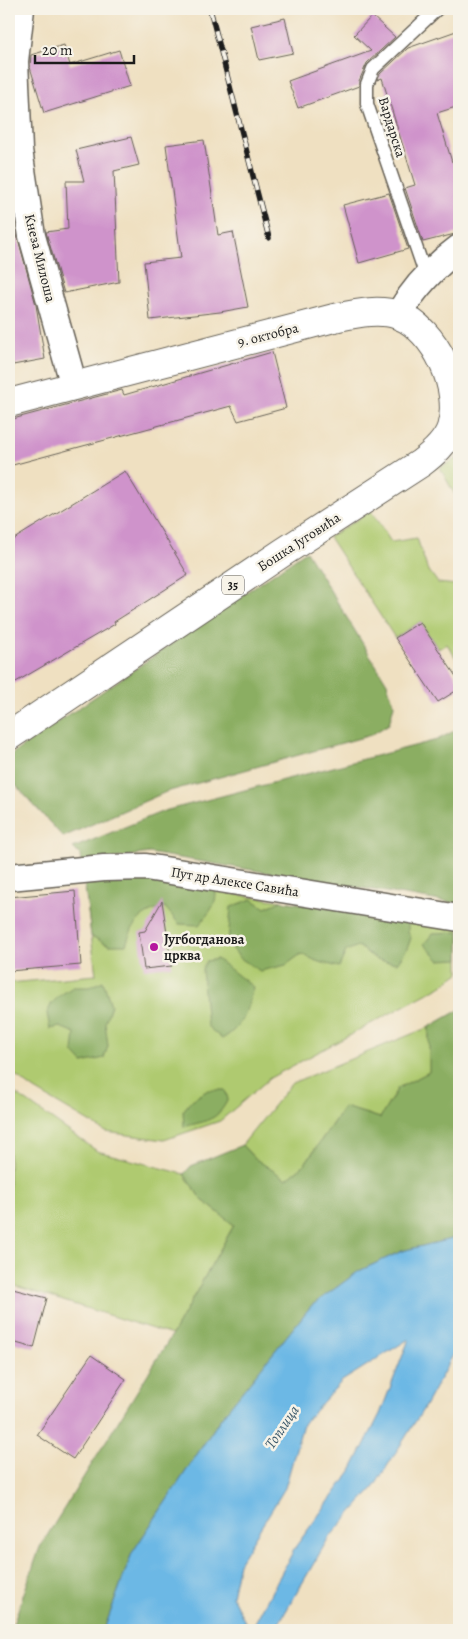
<svg xmlns="http://www.w3.org/2000/svg" width="468" height="1639" font-family="Alegreya,serif">
<style>
.green{fill:#afca70;stroke:#667346}
.forest{fill:#8bae62;stroke:#54653f}
.water{fill:#6cb8e5;stroke:#446a80}
.building{fill:#cf93cb}
.lines{fill:none;stroke-linecap:round;stroke-linejoin:round}
.service-casing{stroke:#666156;stroke-width:15}
.minor-casing{stroke:#666156;stroke-width:29}
.primary-casing{stroke:#666156;stroke-width:30}
.service{stroke:#fff;stroke-width:12}
.minor{stroke:#fff;stroke-width:26}
.primary{stroke:#fff;stroke-width:28}
.rail-casing{stroke:#1c1c1c;stroke-width:5.5}
.rail{stroke:#f7f3e8;stroke-width:4;stroke-dasharray:11;stroke-linecap:butt}
.poi-dot{fill:#b5179e;stroke:#f7f3e8;stroke-width:2}
.labels{text-anchor:middle;dominant-baseline:central;stroke-width:5;stroke-linejoin:round;paint-order:stroke}
.shield{fill:#f7f3e8;stroke:#5e5c59;stroke-width:1}
.shield-label{font-size:12px;font-weight:bold;fill:#1c1c1c}
.street-label{font-size:14px;fill:#1c1c1c;stroke:#f7f3e8}
.poi-label{font-size:14px;font-weight:bold;fill:#1c1c1c;stroke:#f7f3e8;text-anchor:start}
.water-label{font-size:15px;font-style:italic;fill:#3c5a6c;stroke:#f7f3e8}
</style>
<rect width="100%" height="100%" fill="#f7f3e8"/>
<filter id="ink" filterUnits="userSpaceOnUse"><feTurbulence type="fractalNoise" baseFrequency=".02" numOctaves="2"/><feDisplacementMap in="SourceGraphic" scale="10" xChannelSelector="R" yChannelSelector="G"/><feConvolveMatrix kernelMatrix="1 2 1 2 8 2 1 2 1" color-interpolation-filters="sRGB"/></filter>
<filter id="wash" filterUnits="userSpaceOnUse"><feTurbulence type="fractalNoise" baseFrequency=".0096" numOctaves="4" result="noise"/><feDisplacementMap in="SourceGraphic" scale="20" xChannelSelector="R" yChannelSelector="G"/><feGaussianBlur stdDeviation="1.12" result="paint"/><feColorMatrix in="noise" values="0 0 0 0 0 0 0 0 0 0 0 0 0 0 0 0 0 1.4 0 .05"/><feComposite in="paint" operator="in"/></filter>
<g filter="url(#wash)">
<rect width="100%" height="100%" fill="#efe0c1"/>
<g class="green">
<polygon points="459,457 459,502 440,468"/>
<polygon points="371,511 391,542 417,538 427,568 438,583 456,585 459,584 459,663 447,644 438,649 420,622 395,638 329,537"/>
<polygon points="106,876 459,926 459,973 441,986 270,1078 220,1121 164,1140 106,1132 35,1090 9,1071 9,983 96,975 84,879"/>
<polygon points="429,1027 430,1072 398,1088 380,1118 344,1107 304,1165 286,1180 254,1158 242,1145 292,1083"/>
<polygon points="9,1089 97,1151 184,1174 201,1199 234,1225 172,1335 9,1284"/>
</g>
<g class="forest">
<polygon points="306,551 387,683 394,705 389,724 371,735 166,792 63,837 9,778 9,756"/>
<polygon points="456,730 459,735 459,904 149,853 81,863 80,855 73,848 164,811 437,740"/>
<path d="M106 876 215 887C219 904 209 912 199 925L179 924 165 907C141 914 134 920 126 945H109L91 936 84 879Z"/>
<polygon points="252,899 265,908 281,901 408,918 408,932 411,938 407,949 397,963 377,960 358,946 346,951 339,967 319,962 301,954 286,965 260,971 240,958 228,943 231,907"/>
<polygon points="459,932 459,959 439,960 424,944 433,933"/>
<path d="M217 959 253 987C247 1010 244 1026 222 1039L207 1026 202 970 206 961Z"/>
<polygon points="103,981 111,1005 105,1022 108,1046 104,1058 83,1063 73,1052 75,1033 60,1027 50,1029 47,1013 52,1003 59,996 73,987 89,987"/>
<polygon points="459,1010 459,1237 402,1251 359,1271 311,1306 221,1418 132,1553 104,1630 11,1630 40,1547 172,1335 234,1225 201,1199 184,1174 191,1166 242,1145 254,1158 286,1179 304,1165 344,1107 380,1118 398,1088 429,1072 429,1027"/>
<path d="M208 1090H225L228 1099C217 1122 206 1120 184 1127L183 1111 192 1100Z"/>
</g>
<polygon class="water" points="459,1237 459,1344 424,1408 374,1487 328,1539 275,1630 251,1630 296,1546 351,1471 380,1414 409,1339 342,1381 303,1424 285,1488 239,1563 232,1596 249,1630 104,1630 132,1553 221,1418 311,1306 359,1271 402,1251"/>
<g id="blocks">
<g class="building">
<polygon points="372,16 395,37 367,63 359,81 359,86 298,108 288,81 371,51 354,35"/>
<polygon points="285,18 293,53 259,60 251,26"/>
<polygon points="459,30 459,106 437,113 452,162 459,159 459,233 423,242 405,188 415,185 382,78 377,80 380,74 408,48"/>
<polygon points="64,45 70,65 119,50 130,86 44,113 30,67 31,55"/>
<polygon points="131,137 139,165 114,171 119,282 64,293 46,232 68,229 66,181 84,181 76,150"/>
<polygon points="204,140 218,235 233,232 248,307 220,312 150,320 144,262 181,258 166,145"/>
<polygon points="389,193 408,249 359,263 343,205"/>
<polygon points="16,231 36,305 45,359 13,365 9,342 9,232"/>
<polygon points="272,352 286,408 238,421 231,406 9,466 9,420 122,390 124,395"/>
<polygon points="125,471 188,575 114,622 115,624 9,686 9,542"/>
<polygon points="420,622 459,681 459,689 438,702 395,638"/>
<polygon points="75,891 81,965 9,971 9,897"/>
<polygon points="162,901 172,966 144,969 139,932 145,931"/>
<polygon points="9,1288 47,1298 34,1348 9,1341"/>
<polygon points="91,1355 126,1379 73,1459 37,1435"/>
</g>
</g>
</g>
<g filter="url(#ink)">
<use href="#blocks" fill-opacity="0" stroke="#666156" stroke-width="1"/>
<g class="lines">
<defs>
<polyline id="service" points="426,276 367,104 367,84 373,69 437,9"/>
<g id="minor">
<polyline points="21,9 15,61 19,150 32,236 74,386"/>
<path d="M398 315C414 288 433 267 459 248"/>
<polyline points="9,877 104,868 146,867 459,918"/>
</g>
<path id="primary" d="M9 403 334 318C354 314 378 308 398 315 436 329 463 390 451 428 446 443 433 454 421 463L282 553 9 736"/>
</defs>
<use href="#service" class="service-casing"/>
<use href="#minor" class="minor-casing"/>
<use href="#primary" class="primary-casing"/>
<use href="#service" class="service"/>
<use href="#minor" class="minor"/>
<use href="#primary" class="primary"/>
<defs>
<polyline id="rail" points="210,9 269,238"/>
</defs>
<use href="#rail" class="rail-casing"/>
<use href="#rail" class="rail"/>
</g>
</g>
<circle class="poi-dot" cx="154" cy="947" r="5"/>
<g class="labels">
<rect class="shield" x="222" y="575.5" width="22" height="19" rx="4"/>
<g class="shield-label">
<text x="233" y="585">35</text>
</g>
<g class="street-label">
<text transform="translate(392 127) rotate(73)">Вардарска</text>
<text transform="translate(40 258) rotate(76)">Кнеза Милоша</text>
<text transform="translate(268 335) rotate(-14)">9. октобра</text>
<text transform="translate(299 542) rotate(-33)">Бошка Југовића</text>
<text transform="translate(235 882) rotate(9)">Пут др Алексе Савића</text>
</g>
<g class="poi-label">
<text x="164" y="939">Југбогданова<tspan x="164" dy="16">црква</tspan></text>
</g>
<g class="water-label">
<text transform="translate(282 1427) rotate(-56)">Топлица</text>
</g>
</g>
<rect width="468" height="1639" fill="none" stroke="#f7f3e8" stroke-width="30"/>
<path d="M35 55v8h99v-8" fill="none" stroke="#1c1c1c" stroke-width="2.5"/>
<text x="42" y="55" font-size="15" fill="#1c1c1c" stroke="#f7f3e8" stroke-width="4" paint-order="stroke">20 m</text>
</svg>
